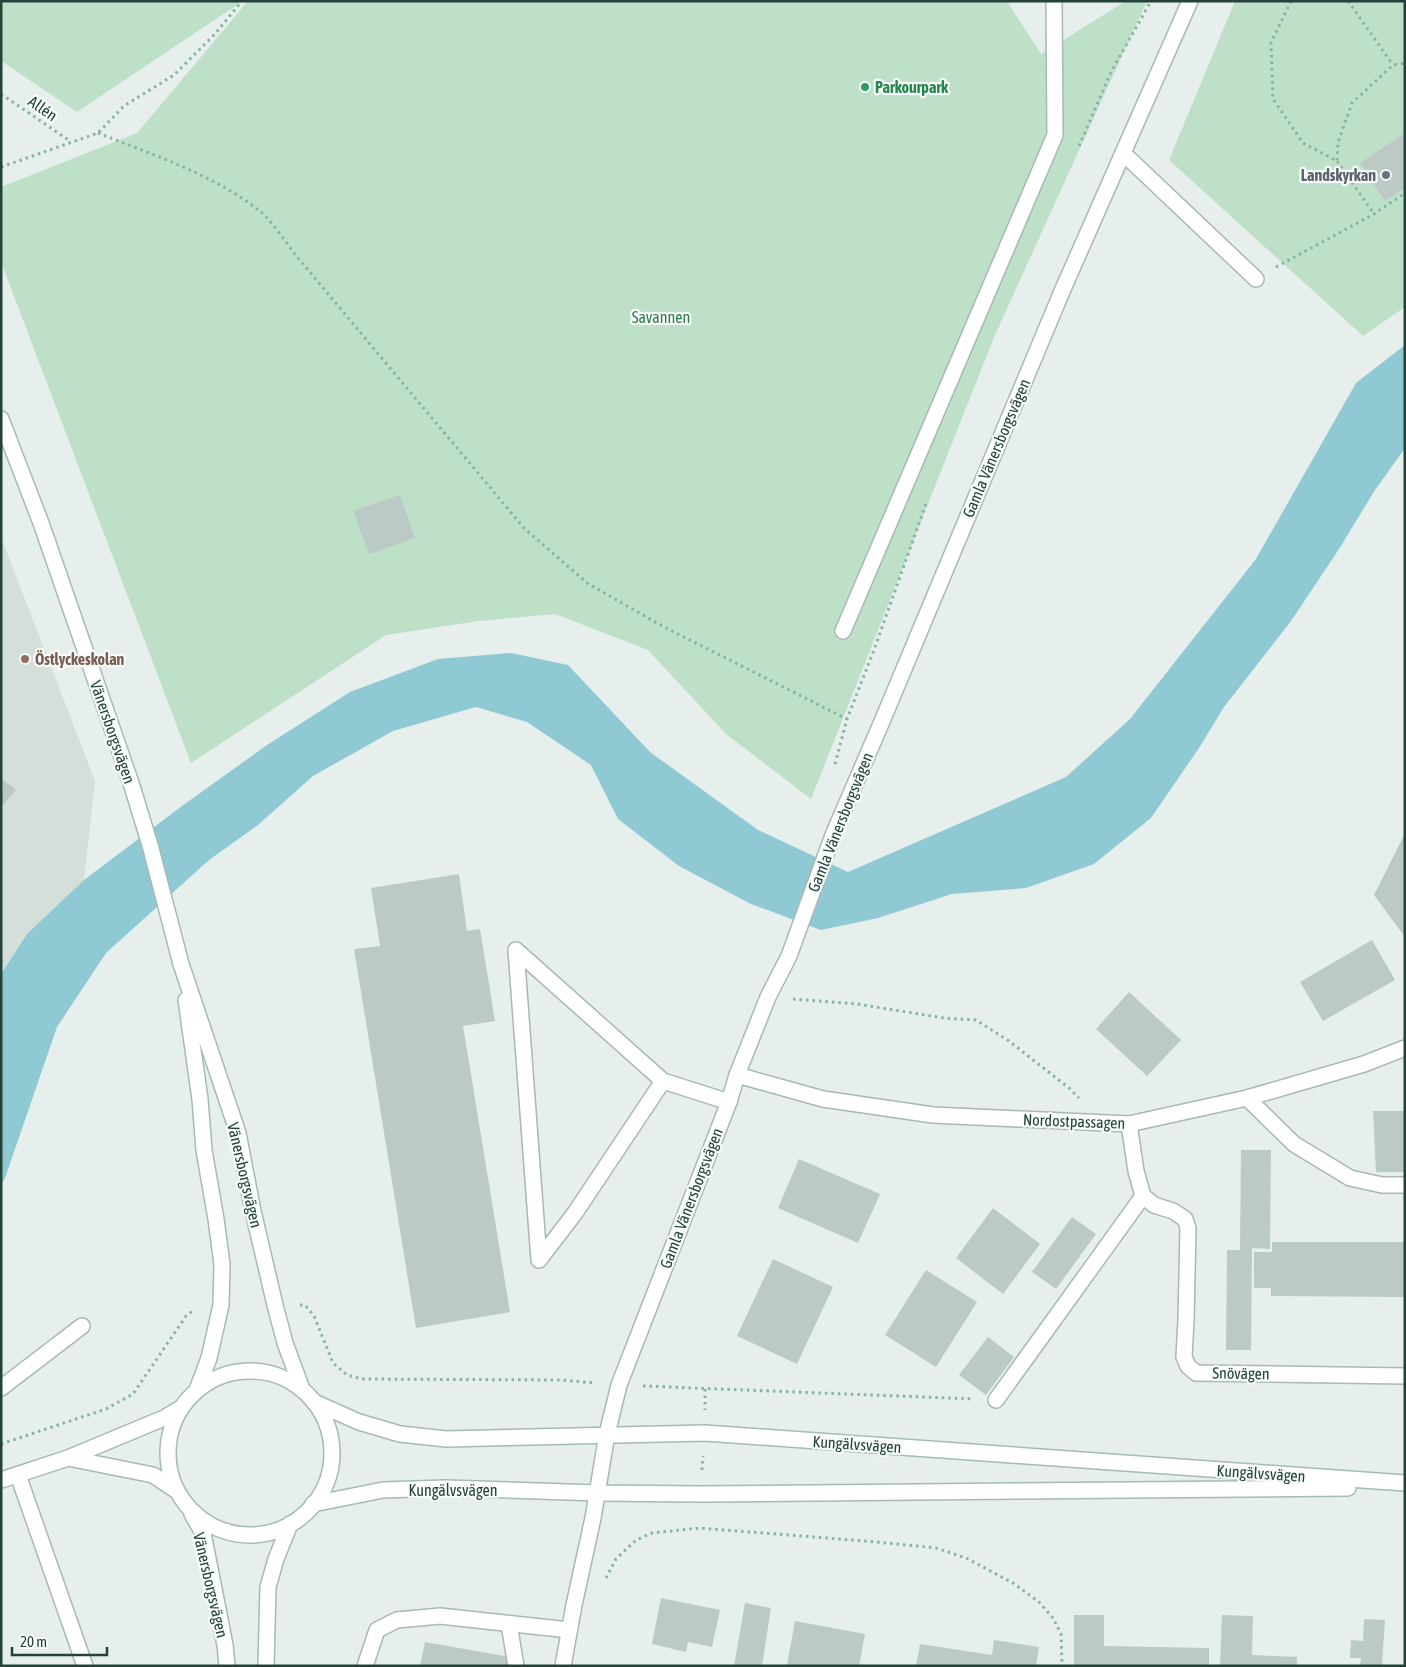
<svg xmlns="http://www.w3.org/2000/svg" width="1406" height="1667" font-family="'Asap Condensed',sans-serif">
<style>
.built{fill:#d4dfda}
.green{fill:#bfe0c8}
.water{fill:#8ec9d4}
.building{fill:#bbcac4}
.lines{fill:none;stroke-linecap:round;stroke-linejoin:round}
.lane-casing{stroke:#a8b8b2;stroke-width:18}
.street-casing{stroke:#a8b8b2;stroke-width:18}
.secondary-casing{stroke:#a4bbb3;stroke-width:18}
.path{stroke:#86b3a5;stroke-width:3;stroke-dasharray:2.5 4;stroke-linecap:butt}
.lane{stroke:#fff;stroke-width:15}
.street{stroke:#fff;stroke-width:15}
.secondary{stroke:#fff;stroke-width:15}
.leisure-dot{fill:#2e9e5b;stroke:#f7fbf9;stroke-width:2}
.worship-dot{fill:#6b7280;stroke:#f7fbf9;stroke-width:2}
.education-dot{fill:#8d6e63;stroke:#f7fbf9;stroke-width:2}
.labels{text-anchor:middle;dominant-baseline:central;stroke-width:4.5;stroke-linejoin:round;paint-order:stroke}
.leisure-label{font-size:16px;font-weight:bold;fill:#27864d;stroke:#f7fbf9;text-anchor:start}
.street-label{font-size:16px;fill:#24423a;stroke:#f7fbf9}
.worship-label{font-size:16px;font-weight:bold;fill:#5b616d;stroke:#f7fbf9;text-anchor:end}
.park-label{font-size:16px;fill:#2d7a4b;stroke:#f7fbf9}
.education-label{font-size:16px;font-weight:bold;fill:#785e54;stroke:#f7fbf9;text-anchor:start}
</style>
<rect width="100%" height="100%" fill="#e6efeb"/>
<polygon class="built" points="1,537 95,781 84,880 27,934 1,974"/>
<g class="green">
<polygon points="1,1 243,1 77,112 1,61"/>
<polygon points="248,1 1007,1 1041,54 1126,1 1147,1 995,335 811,799 726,734 648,650 555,614 479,621 386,635 191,763 1,262 1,187 137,133"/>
<polygon points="1235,1 1405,1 1405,307 1363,336 1169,160"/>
</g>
<polygon class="water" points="1405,345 1405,448 1375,490 1339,549 1291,621 1224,707 1199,748 1151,818 1094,864 1026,888 952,894 878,918 821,930 751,904 679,866 618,819 591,765 527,722 476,707 393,731 313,776 258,825 209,860 106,953 57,1027 5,1178 1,1184 1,974 27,934 84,880 182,806 267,745 350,692 438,659 511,653 568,665 650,752 758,830 848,872 1066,777 1130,719 1256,559 1356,383"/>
<g class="building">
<polygon points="1405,133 1405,188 1385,201 1360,163"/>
<polygon points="400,495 415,538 369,554 353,511"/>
<polygon points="1,778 16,790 1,807"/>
<polygon points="1405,833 1405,937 1374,895"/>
<polygon points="459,874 467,931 480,929 495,1021 463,1026 510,1312 416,1328 354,949 380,946 371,888"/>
<polygon points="1372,940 1395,980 1323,1021 1300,982"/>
<polygon points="1129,992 1181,1040 1147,1076 1096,1029"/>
<polygon points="1373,1111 1405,1111 1405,1172 1376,1172"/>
<polygon points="1241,1150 1271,1150 1270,1249 1252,1248 1251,1350 1226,1350 1227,1250 1240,1250"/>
<polygon points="799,1159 880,1194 858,1243 778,1208"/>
<polygon points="993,1208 1040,1244 1003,1294 956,1258"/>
<polygon points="1072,1217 1096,1234 1056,1289 1032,1272"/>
<polygon points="1272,1242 1405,1242 1405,1297 1271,1296 1271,1288 1254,1288 1254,1252 1272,1252"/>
<polygon points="773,1259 833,1287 797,1364 737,1336"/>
<polygon points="926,1270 977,1302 936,1367 885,1335"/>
<polygon points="988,1337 1014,1357 986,1395 959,1375"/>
<polygon points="661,1598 720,1610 712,1647 688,1642 686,1652 652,1644"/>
<polygon points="745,1603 771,1608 762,1666 734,1666"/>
<polygon points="1074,1615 1104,1615 1104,1646 1209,1648 1209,1666 1074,1666"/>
<polygon points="1222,1615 1253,1616 1252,1655 1297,1657 1297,1666 1220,1666"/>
<polygon points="1364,1619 1385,1620 1382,1666 1360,1666 1361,1658 1350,1658 1351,1640 1363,1641"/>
<polygon points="795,1621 865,1634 859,1666 787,1665"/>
<polygon points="994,1640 1039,1647 1036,1666 916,1666 920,1644 992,1655"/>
<polygon points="425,1642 510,1657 508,1666 420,1666"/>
</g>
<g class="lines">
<defs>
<g id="lane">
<polyline points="1123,153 1256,279"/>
<polyline points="843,631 1055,135 1054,1"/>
<polyline points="663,1081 575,1213 539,1260 516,950 663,1081 729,1102"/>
<polyline points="1247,1098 1294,1144 1350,1178 1382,1185 1405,1185"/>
<polyline points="1,1388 82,1326"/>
<polyline points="68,1458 153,1475 177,1491"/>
<polyline points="18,1475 85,1666"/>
<polyline points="1,1480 68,1458 164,1418 181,1408"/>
<polyline points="509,1624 516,1666"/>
<polyline points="365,1666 377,1630 397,1620 440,1616 569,1630"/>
</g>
<g id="street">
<polyline points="737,1075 823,1099 933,1115 1129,1124 1247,1098 1364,1064 1405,1048"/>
<polyline points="1129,1124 1136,1171 1143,1196 1154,1205 1173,1211 1185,1219 1188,1228 1186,1320 1184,1357 1188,1366 1196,1373 1405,1376"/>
<polyline points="996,1400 1143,1196"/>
<polyline points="563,1666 574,1605 593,1518 607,1434 619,1385 729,1102 737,1075 768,997 789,956 833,835 883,719 1063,289 1190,1"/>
</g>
<g id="secondary">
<polyline points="1,419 41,523 131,783 150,845 181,964 238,1133 253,1211 275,1305 285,1343 302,1389"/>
<polyline points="186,1000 200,1099 204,1150 216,1219 222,1264 221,1305 209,1358 197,1390"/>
<circle cx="250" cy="1453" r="82"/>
<polyline points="314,1402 359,1422 400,1434 446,1439 705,1433 1405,1483"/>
<polyline points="313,1504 383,1490 446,1488 598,1493 701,1494 1348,1488"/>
<polyline points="192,1514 203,1533 225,1645 227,1666"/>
<polyline points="266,1666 268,1587 276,1559 290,1524"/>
</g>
</defs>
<use href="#lane" class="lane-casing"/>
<use href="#street" class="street-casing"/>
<use href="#secondary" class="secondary-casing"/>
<g class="path">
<polyline points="1291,1 1271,43 1273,99 1303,143 1337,161 1338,142 1352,103 1393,65 1405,63"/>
<polyline points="1348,1 1393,65"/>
<polyline points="1,94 70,141"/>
<path d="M98 133C153 155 216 175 262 213 273 222 288 246 298 258L524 528 587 583 664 627 847 719"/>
<polyline points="1079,146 1111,72 1151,1"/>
<polyline points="1337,161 1374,214"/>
<polyline points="1,167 98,133 124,106 174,75 215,34 242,1"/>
<polyline points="1276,267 1374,214 1405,193"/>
<polyline points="835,764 847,719 874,650 927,501"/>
<polyline points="793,999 857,1004 944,1018 976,1020 1009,1041 1069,1088 1079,1098"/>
<polyline points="300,1305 305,1305 314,1316 333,1363 347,1375 362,1379 562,1380 595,1383"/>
<polyline points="643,1386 974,1399"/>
<polyline points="705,1389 705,1410"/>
<polyline points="1,1444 106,1409 133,1394 186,1316 195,1309"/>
<polyline points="702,1470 703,1456"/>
<polyline points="606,1578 616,1559 636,1540 652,1533 700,1528 877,1542 936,1548 966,1558 1013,1583 1039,1602 1053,1618 1061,1634 1062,1666"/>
</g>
<use href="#lane" class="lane"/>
<use href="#street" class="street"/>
<use href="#secondary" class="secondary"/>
</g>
<circle class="leisure-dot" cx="865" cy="87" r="5"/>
<circle class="worship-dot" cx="1386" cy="175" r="5"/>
<circle class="education-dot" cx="25" cy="659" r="5"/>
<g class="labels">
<g class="leisure-label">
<text x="875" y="87">Parkourpark</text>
</g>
<g class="street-label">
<text transform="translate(43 108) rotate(35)">Allén</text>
<text transform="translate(996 448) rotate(-67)">Gamla Vänersborgsvägen</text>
<text transform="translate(113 732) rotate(71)">Vänersborgsvägen</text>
<text transform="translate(840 822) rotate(-68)">Gamla Vänersborgsvägen</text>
<text transform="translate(1074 1121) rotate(2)">Nordostpassagen</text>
<text transform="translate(245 1175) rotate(77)">Vänersborgsvägen</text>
<text transform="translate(691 1198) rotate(-69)">Gamla Vänersborgsvägen</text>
<text transform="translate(1241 1373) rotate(1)">Snövägen</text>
<text transform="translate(857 1444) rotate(4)">Kungälvsvägen</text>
<text transform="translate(1261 1473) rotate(4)">Kungälvsvägen</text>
<text x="453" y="1490">Kungälvsvägen</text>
<text transform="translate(211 1585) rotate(77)">Vänersborgsvägen</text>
</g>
<g class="worship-label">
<text x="1376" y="175">Landskyrkan</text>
</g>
<g class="park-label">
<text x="661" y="317">Savannen</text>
</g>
<g class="education-label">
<text x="35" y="659">Östlyckeskolan</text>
</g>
</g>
<rect width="1406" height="1667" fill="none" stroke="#24423a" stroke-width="5"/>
<path d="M12 1647v8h95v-8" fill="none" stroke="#24423a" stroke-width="2.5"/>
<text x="20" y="1647" font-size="15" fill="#24423a" stroke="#f7fbf9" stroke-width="4" paint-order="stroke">20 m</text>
</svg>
